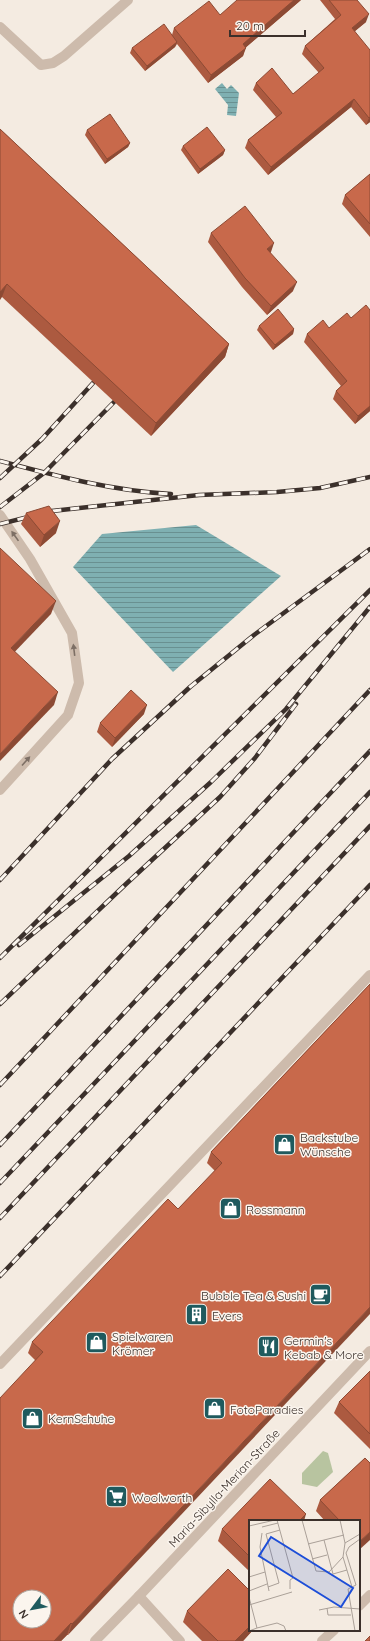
<svg xmlns="http://www.w3.org/2000/svg" width="370" height="1641" font-family="Quicksand,sans-serif">
<style>
.park{fill:#b8c4a0}
.water{fill:url(#water-rules)}
.lines{fill:none;stroke-linecap:round;stroke-linejoin:round}
.minor{stroke:#cdbbac;stroke-width:10}
.rail-casing{stroke:#3b302b;stroke-width:4.5}
.rail{stroke:#fbf5ee;stroke-width:3;stroke-dasharray:9;stroke-linecap:butt}
.wall{fill:#ac5a40}
.shaded-wall{fill:#8c4a34}
.building{fill:#c8694b;stroke:#8c4a34;fill-rule:evenodd}
.oneway{fill:#7d6f65}
.labels{text-anchor:middle;dominant-baseline:central;stroke-width:3;stroke-linejoin:round;paint-order:stroke}
.poi-label{font-size:12px;fill:#3b302b;stroke:#fbf5ee;text-anchor:start}
.street-label{font-size:12px;fill:#3b302b;stroke:#fbf5ee}
.inset-road{fill:none;stroke:#aaa098;stroke-width:1}
.view{fill:#1d4ed8;fill-opacity:0.15;stroke:#1d4ed8;stroke-width:2}
.inset-edge{fill:none;stroke:#3b302b;stroke-width:2}
</style>
<defs>
<pattern id="water-rules" width="6" height="5" patternUnits="userSpaceOnUse"><rect width="6" height="5" fill="#7fb0b2"/><path d="M0 2.5h6" fill="none" stroke="#699091"/></pattern>
</defs>
<rect width="100%" height="100%" fill="#f4ebe1"/>
<polygon class="park" points="323,1451 328,1453 333,1472 317,1487 302,1484 302,1473"/>
<g class="water">
<polygon points="222,83 227,89 231,85 239,93 236,116 227,115 228,105 215,89"/>
<polygon points="196,525 281,576 173,672 73,567 102,534"/>
</g>
<g class="lines">
<g class="minor">
<polyline points="0,27 41,65 53,63 64,56 128,0"/>
<polyline points="0,515 30,559 72,633 79,683 68,715 0,790"/>
<polyline points="0,1364 370,975"/>
<polyline points="139,1596 180,1641"/>
<polyline points="359,1606 370,1595"/>
<polyline points="95,1641 139,1596 370,1351"/>
<polyline points="322,1641 334,1630"/>
</g>
<defs>
<g id="rail">
<path d="M0 461C56 476 113 491 171 494"/>
<polyline points="0,478 42,439 93,383"/>
<polyline points="0,507 44,473 114,402"/>
<polyline points="0,524 52,511 199,495 277,492 320,488 370,477"/>
<polyline points="0,880 112,759 190,687 254,635 370,549"/>
<polyline points="19,945 129,856 211,782 286,709 370,607"/>
<polyline points="0,958 370,590"/>
<polyline points="0,1004 126,884 220,797 255,758 296,704"/>
<polyline points="0,1085 370,690"/>
<polyline points="0,1145 370,751"/>
<polyline points="0,1183 370,792"/>
<polyline points="0,1218 370,826"/>
<polyline points="0,1276 370,885"/>
</g>
</defs>
<use href="#rail" class="rail-casing"/>
<use href="#rail" class="rail"/>
</g>
<g class="wall">
<polygon points="301,0 245,48 243,56 208,83 177,44 175,47 145,71 130,53 132,48 172,35 174,28 220,15"/>
<polygon points="320,0 357,0 366,22 355,31 370,122 366,125 351,107 268,175 245,148 248,140 276,117 253,90 256,83 293,94 319,73 302,54 305,46 335,19"/>
<polygon points="0,129 229,344 225,357 151,436 2,297"/>
<polygon points="87,130 130,143 128,147 105,164 85,135"/>
<polygon points="183,146 225,150 223,155 198,174 181,150"/>
<polygon points="370,174 370,237 342,204 345,195"/>
<polygon points="211,233 271,252 270,253 293,291 267,315 242,287 208,242"/>
<polygon points="370,310 370,411 355,424 333,399 336,391 341,386 304,342 307,334 329,328 351,318"/>
<polygon points="259,326 294,329 293,334 273,350 257,330"/>
<polygon points="26,513 56,533 40,547 21,524"/>
<polygon points="144,714 112,747 97,732 100,723"/>
<polygon points="370,984 68,1635 67,1635 61,1641 0,1641 35,1360 28,1353 32,1342 178,1209 215,1171 207,1163 211,1152"/>
<polygon points="370,1371 370,1449 334,1413 339,1402"/>
<polygon points="365,1458 359,1550 359,1521 325,1521 316,1511 320,1500"/>
<polygon points="250,1521 250,1572 218,1541 222,1529"/>
<polygon points="187,1611 250,1630 253,1630 243,1641 202,1641 183,1622"/>
</g>
<g class="shaded-wall">
<polygon points="294,0 301,0 244,49 246,48 243,56 208,83 211,75 243,44"/>
<polygon points="369,14 366,22 349,36 352,28"/>
<polygon points="177,42 175,47 145,71 147,66"/>
<polygon points="354,99 351,107 268,175 271,167"/>
<polygon points="370,117 370,122 366,125 369,118"/>
<polygon points="130,143 128,147 105,164 107,159"/>
<polygon points="225,150 223,155 198,174 200,169"/>
<polygon points="274,243 271,252 264,258 267,249"/>
<polygon points="297,282 293,291 267,315 271,306"/>
<polygon points="7,284 2,297 0,300 0,292"/>
<polygon points="294,329 293,334 273,350 275,345"/>
<polygon points="229,344 225,357 151,436 156,423"/>
<polygon points="370,406 370,411 355,424 358,416"/>
<polygon points="60,521 56,533 40,547 44,535"/>
<polygon points="56,601 51,614 7,660 11,648"/>
<polygon points="58,692 54,705 0,761 0,754"/>
<polygon points="147,705 144,714 112,747 115,738"/>
<polygon points="370,1307 370,1314 68,1635 72,1624"/>
<polygon points="306,1514 304,1521 299,1521"/>
<polygon points="370,1532 370,1540 359,1550 359,1542"/>
<polygon points="71,1623 67,1635 61,1641 54,1641"/>
<polygon points="250,1626 250,1630 253,1630 243,1641 235,1641"/>
</g>
<g class="building">
<polygon points="237,0 294,0 243,44 246,48 211,75 174,28 209,1 220,15"/>
<polygon points="329,0 357,0 369,14 352,28 370,50 370,117 369,118 354,99 271,167 248,140 282,113 256,83 272,68 293,94 324,68 305,46 341,15"/>
<polygon points="164,24 177,42 147,66 132,48"/>
<polygon points="110,114 130,143 107,159 87,130"/>
<polygon points="207,127 225,150 200,169 183,146"/>
<polygon points="0,129 229,344 156,423 7,284 0,292"/>
<polygon points="370,174 370,224 345,195"/>
<polygon points="245,206 274,243 267,249 297,282 271,306 245,278 211,233"/>
<polygon points="366,305 370,310 370,406 358,416 336,391 347,381 307,334 323,320 329,328 347,313 351,318"/>
<polygon points="278,309 294,329 275,345 259,326"/>
<polygon points="49,506 60,521 44,535 26,513"/>
<polygon points="0,548 56,601 11,648 58,692 0,754"/>
<polygon points="131,690 147,705 115,738 100,723"/>
<path d="M370 984V1307L72 1624 71 1623 54 1641H0V1398L43 1352 32 1342 168 1199 178 1209 222 1163 211 1152ZM20 1597H44V1621H20Z"/>
<polygon points="370,1371 370,1434 339,1402"/>
<polygon points="365,1458 370,1463 370,1532 359,1542 359,1521 340,1521 320,1500"/>
<polygon points="270,1479 306,1514 299,1521 250,1521 250,1557 222,1529"/>
<polygon points="228,1569 250,1591 250,1626 235,1641 218,1641 187,1611"/>
<polygon points="370,1636 370,1641 365,1641"/>
</g>
<defs><path id="oneway-solid" d="M-6-.8H1V-3.2L6.5 0L1 3.2V.8H-6Z"/></defs>
<g class="oneway">
<use href="#oneway-solid" transform="translate(15 536) rotate(-125)"/>
<use href="#oneway-solid" transform="translate(74 650) rotate(-97)"/>
<use href="#oneway-solid" transform="translate(26 761) rotate(-48)"/>
</g>
<defs>
<symbol id="shop-square" viewBox="-11 -11 22 22"><rect x="-9" y="-9" width="18" height="18" rx="4" fill="#1f5a5e" stroke="#fbf5ee"/><path d="M-5-2.5h2.3a2.7 3.5 0 0 1 5.4 0H5L5.5 6h-11ZM-1.5-2.5h3a1.5 2.3 0 0 0-3 0Z" fill="#fff"/></symbol>
<symbol id="cafe-square" viewBox="-11 -11 22 22"><rect x="-9" y="-9" width="18" height="18" rx="4" fill="#1f5a5e" stroke="#fbf5ee"/><path d="M-5.5-4.5H6V0H3Q3 3.5 0 3.5H-2.5Q-5.5 3.5-5.5 0ZM3-3.2v2h1.7v-2ZM-6 4.5H4V6H-6Z" fill="#fff"/></symbol>
<symbol id="building-square" viewBox="-11 -11 22 22"><rect x="-9" y="-9" width="18" height="18" rx="4" fill="#1f5a5e" stroke="#fbf5ee"/><path d="M-4-6H4V6H1V3H-1V6H-4ZM-2.5-4.3h1.7v1.8h-1.7ZM.8-4.3h1.7v1.8H.8ZM-2.5-1h1.7V.8h-1.7ZM.8-1h1.7V.8H.8Z" fill="#fff"/></symbol>
<symbol id="restaurant-square" viewBox="-11 -11 22 22"><rect x="-9" y="-9" width="18" height="18" rx="4" fill="#1f5a5e" stroke="#fbf5ee"/><path d="M-5-6h1v4h1v-4h1v4h1v-4h1v5L-1.5 .5V6h-2V.5L-5-1ZM5-6V6H3V1.5H1.5Q1.5-4 5-6Z" fill="#fff"/></symbol>
<symbol id="supermarket-square" viewBox="-11 -11 22 22"><rect x="-9" y="-9" width="18" height="18" rx="4" fill="#1f5a5e" stroke="#fbf5ee"/><path d="M-6-5.5h2.5l.6 2H6L4.5 2H-2.5L-4.4-4H-6ZM-1.5 3.2a1.3 1.3 0 1 0 .1 0ZM3 3.2a1.3 1.3 0 1 0 .1 0Z" fill="#fff"/></symbol>
</defs>
<g fill-rule="evenodd">
<use href="#shop-square" x="272" y="1132" width="25" height="25"/>
<use href="#shop-square" x="218" y="1196" width="25" height="25"/>
<use href="#cafe-square" x="308" y="1282" width="25" height="25"/>
<use href="#building-square" x="184" y="1302" width="25" height="25"/>
<use href="#shop-square" x="84" y="1330" width="25" height="25"/>
<use href="#restaurant-square" x="256" y="1334" width="25" height="25"/>
<use href="#shop-square" x="202" y="1396" width="25" height="25"/>
<use href="#shop-square" x="20" y="1406" width="25" height="25"/>
<use href="#supermarket-square" x="104" y="1484" width="25" height="25"/>
</g>
<g class="labels">
<g class="poi-label">
<text x="300" y="1137">Backstube<tspan x="300" dy="14">Wünsche</tspan></text>
<text x="246" y="1209">Rossmann</text>
<text x="306" y="1295" text-anchor="end">Bubble Tea &amp; Sushi</text>
<text x="212" y="1315">Evers</text>
<text x="112" y="1336">Spielwaren<tspan x="112" dy="14">Krömer</tspan></text>
<text x="284" y="1340">Germin's<tspan x="284" dy="14">Kebab &amp; More</tspan></text>
<text x="230" y="1409">FotoParadies</text>
<text x="48" y="1418">KernSchuhe</text>
<text x="132" y="1497">Woolworth</text>
</g>
<g class="street-label">
<text transform="translate(224 1488) rotate(-47)">Maria-Sibylla-Merian-Straße</text>
</g>
</g>
<g transform="translate(249 1520)">
<rect width="111" height="111" fill="#f4ebe1"/>
<path class="inset-road" d="M28 0 44 58 41 60V69M53 0 67 51 80 52 94 37M91 0 96 23M0 6 26 0M13 7 29 3M13 13 11 27 20 71M75 20 84 54 98 50M59 24 95 15M63 39 78 35M0 57 16 52M19 67 30 63 17 14 31 10M103 67 94 37 96 23 111 14M0 71 18 64M0 77 8 108 0 111M0 85 43 72M78 88 79 95H102M70 90 85 87 111 89M8 108 28 103 35 106 37 111M106 111 99 69 107 65 97 33 100 27 111 19"/>
<path class="view" d="M22 17 104 68 92 87 10 36Z"/>
<rect width="111" height="111" class="inset-edge"/>
</g>
<g transform="translate(32 1609) rotate(238)"><circle r="19" fill="#fbf5ee" stroke="#aea6a0"/>
<path d="M0-3L7 15L0 10L-7 15Z" fill="#1f5a5e"/>
<text y="-6" font-size="11" font-weight="bold" text-anchor="middle" fill="#3b302b">N</text>
</g>
<path d="M230 30v6h75v-6" fill="none" stroke="#3b302b" stroke-width="2"/>
<text x="236" y="30" font-size="12" fill="#3b302b" stroke="#fbf5ee" stroke-width="3" paint-order="stroke">20 m</text>
</svg>
